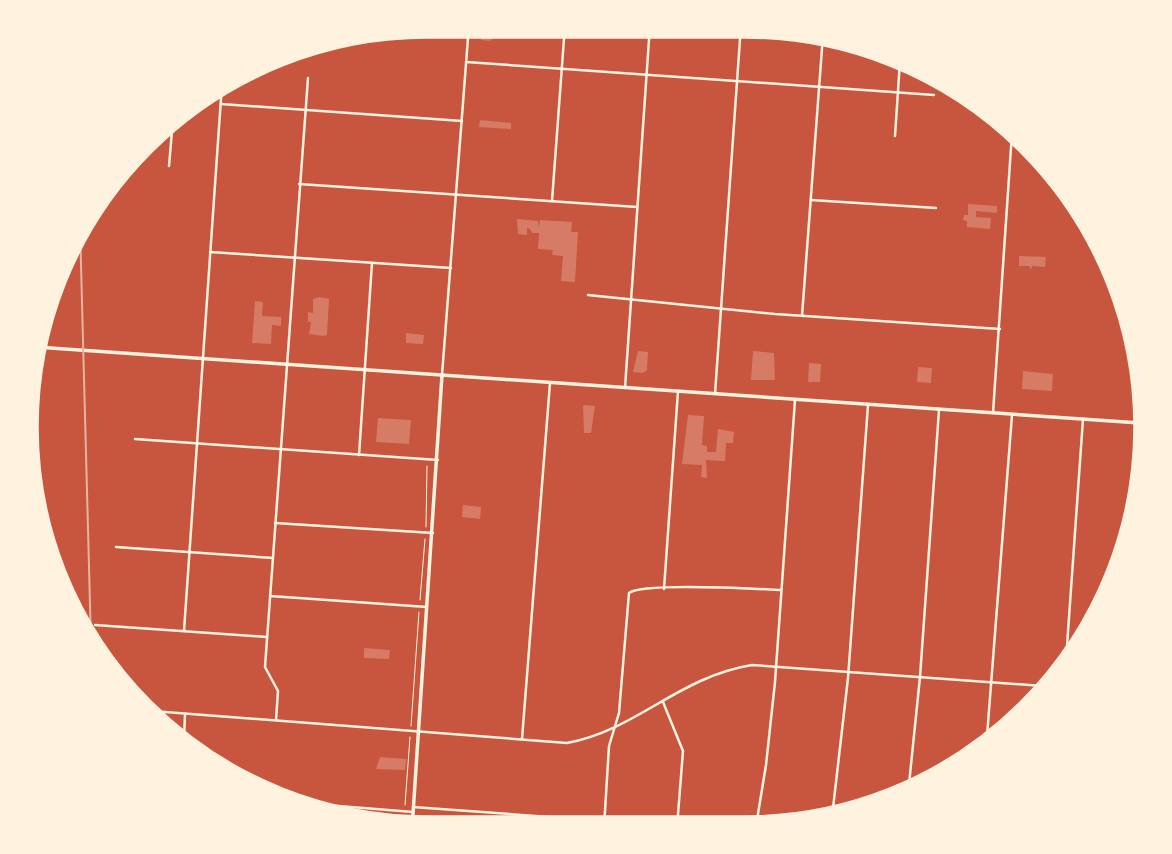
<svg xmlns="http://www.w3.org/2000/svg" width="1172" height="854" font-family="'Exo 2',sans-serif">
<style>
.building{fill:#d67c66}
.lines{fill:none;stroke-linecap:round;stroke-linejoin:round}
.path{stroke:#fff3e0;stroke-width:1}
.minor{stroke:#fff3e0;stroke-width:2.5}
.tertiary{stroke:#fff3e0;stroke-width:2.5}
.secondary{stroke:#fff3e0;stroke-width:3.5}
.rail{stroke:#e9b49f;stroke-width:2}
.rim{fill:none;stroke:#fff3e0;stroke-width:3.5}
</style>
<rect width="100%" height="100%" fill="#c8553d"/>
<g class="building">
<polygon points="482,25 494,25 493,38 490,41 481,40"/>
<polygon points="480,120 511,123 511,129 479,127"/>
<polygon points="968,204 997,206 997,213 976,211 976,217 991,218 990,229 967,227 967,221 963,220 964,215 968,215"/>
<polygon points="517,219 538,221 539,227 540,220 572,222 571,232 578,232 575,282 561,281 563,256 552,255 553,250 538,249 539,233 532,233 530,229 527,228 527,235 518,234"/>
<polygon points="1019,256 1046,257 1045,267 1032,266 1031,270 1029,266 1019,266"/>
<polygon points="319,297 329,299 327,335 323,336 309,334 311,322 308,322 308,312 313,313 313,299"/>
<polygon points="255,301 263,302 262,316 281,317 281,326 272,325 271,344 252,343"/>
<polygon points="406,333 424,335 423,344 406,343"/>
<polygon points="638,351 648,352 647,370 643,373 633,372"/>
<polygon points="753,351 774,353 775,380 751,380"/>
<polygon points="809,363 821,364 820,382 808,382"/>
<polygon points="918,367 932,368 931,383 917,382"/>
<polygon points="1023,371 1053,374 1052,391 1022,389"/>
<polygon points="583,405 595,406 591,433 584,433"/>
<polygon points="688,415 704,416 702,445 707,446 707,452 716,452 718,429 734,432 733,443 726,443 725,461 706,460 707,478 701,477 702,465 682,464"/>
<polygon points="378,418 411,420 409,444 376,442"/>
<polygon points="463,505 481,507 480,519 462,517"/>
<polygon points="364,648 390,650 389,659 364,658"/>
<polygon points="380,757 406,759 405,770 376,769"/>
</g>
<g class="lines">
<g class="path">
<polyline points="426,527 427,466"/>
<polyline points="420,600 425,539"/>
<polyline points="411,726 419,612"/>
<polyline points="405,805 410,737"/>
<polyline points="405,817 405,829"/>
</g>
<g class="minor">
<polyline points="466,62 934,95"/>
<polyline points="221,104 462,121"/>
<polyline points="895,136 900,61"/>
<polyline points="169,166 173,119"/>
<polyline points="299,184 637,207"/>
<polyline points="811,200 936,208"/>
<polyline points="552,201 565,25"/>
<polyline points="210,252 451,268"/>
<polyline points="588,295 775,314 1000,329"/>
<polyline points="802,316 823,35"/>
<polyline points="625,388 650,25"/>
<polyline points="715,394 741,25"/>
<polyline points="993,413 1012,133"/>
<polyline points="135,439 438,460"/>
<polyline points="359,455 372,263"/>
<polyline points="275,523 433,533"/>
<polyline points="116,547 273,558"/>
<polyline points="664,589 678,391"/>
<polyline points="270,596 427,607"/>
<polyline points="79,623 86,623"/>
<polyline points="95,625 267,637"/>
<polyline points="184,631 222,84"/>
<polyline points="1066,660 1083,419"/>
<polyline points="663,702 683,751 677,827"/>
<path d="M152 711 567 743C637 730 678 677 752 665L1043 686"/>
<polyline points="276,720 278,691 265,667 308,78"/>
<polyline points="184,739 185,714"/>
<polyline points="522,739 550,383"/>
<polyline points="986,749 1012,415"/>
<polyline points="908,794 920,677 939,410"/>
<polyline points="289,802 413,812"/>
<polyline points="413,807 605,821"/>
<polyline points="832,817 848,678 868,405"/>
<polyline points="756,826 766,765 775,682 795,400"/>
<path d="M604 827 609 746 619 713 629 593C642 582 757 589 781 590"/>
</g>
<polyline class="tertiary" points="442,375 469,25"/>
<g class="secondary">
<polyline points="36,347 1140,423"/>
<polyline points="412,829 442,375"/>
</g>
<polyline class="rail" points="80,227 91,642"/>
</g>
<path d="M0 0H1172V854H0ZM427 37H745A390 390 0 0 1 1135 427V427A390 390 0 0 1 745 817H427A390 390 0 0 1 37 427V427A390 390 0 0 1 427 37Z" fill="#fff3e0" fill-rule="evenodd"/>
<path class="rim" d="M427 37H745A390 390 0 0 1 1135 427V427A390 390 0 0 1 745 817H427A390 390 0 0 1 37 427V427A390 390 0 0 1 427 37Z"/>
</svg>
